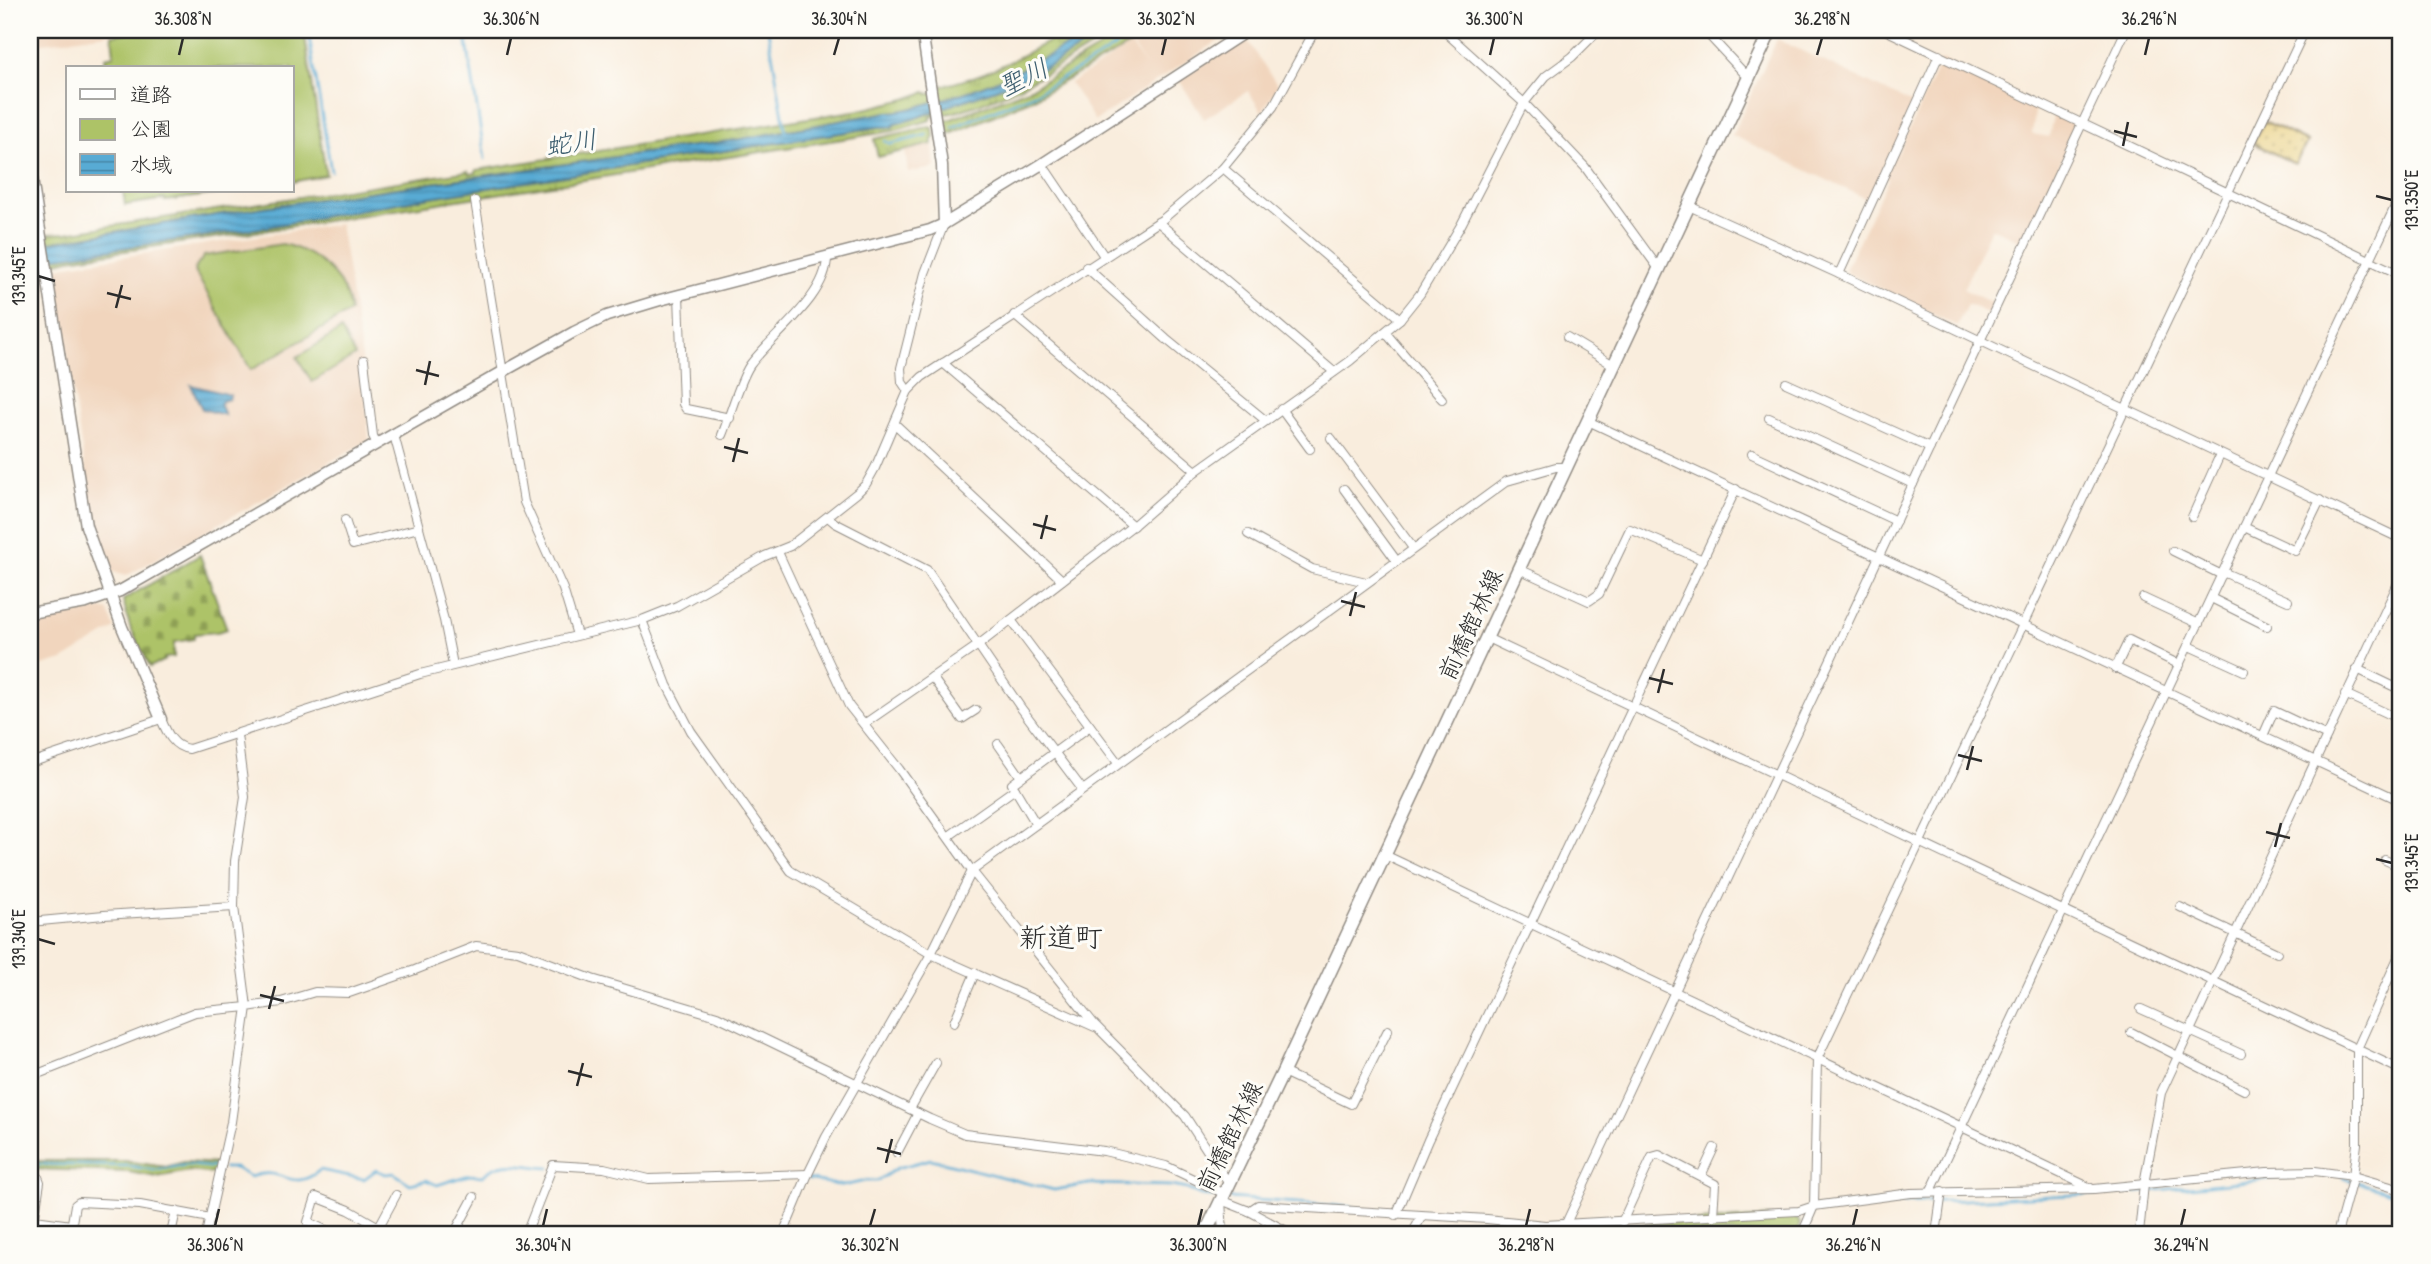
<svg xmlns="http://www.w3.org/2000/svg" width="2431" height="1264" font-family="'Patrick Hand','Klee One',sans-serif">
<style>
.built{fill:#f1d5bd}
.grass{fill:url(#grass-tufts);stroke:#6c7749;stroke-width:2}
.sand{fill:url(#sand-dots);stroke:#8c8264;stroke-width:2}
.cemetery{fill:url(#cemetery-stones);stroke:#6c7749;stroke-width:2}
.green{fill:#adc367;stroke:#6c7749;stroke-width:2}
.water{fill:url(#water-rules);stroke:#426b80;stroke-width:2}
.lines{fill:none;stroke-linecap:round;stroke-linejoin:round}
.stream{stroke:#58abd4;stroke-width:2.5}
.minor-casing{stroke:#928c84;stroke-width:10}
.tertiary-casing{stroke:#928c84;stroke-width:13}
.primary-casing{stroke:#928c84;stroke-width:15}
.minor{stroke:#fff;stroke-width:8}
.tertiary{stroke:#fff;stroke-width:10}
.primary{stroke:#fff;stroke-width:12}
.ticks{fill:none;stroke:#2b2b2b;stroke-width:2.5}
.labels{text-anchor:middle;dominant-baseline:central;stroke-width:6;stroke-linejoin:round;paint-order:stroke}
.street-label{font-size:24px;fill:#2b2b2b;stroke:#fdfcf7}
.water-label{font-size:26px;font-style:italic;fill:#3d5e6f;stroke:#fdfcf7}
.quarter-label{font-size:28px;fill:#2b2b2b;stroke:#fdfcf7}
.neatline{fill:none;stroke:#2b2b2b;stroke-width:2.5}
.ticks-label{font-size:18px;text-anchor:middle;fill:#2b2b2b}
</style>
<defs>
<pattern id="grass-tufts" width="24" height="20" patternUnits="userSpaceOnUse" patternTransform="scale(1.75)"><rect width="24" height="20" fill="#adc367"/><path d="M3 7l-1-3M5 7V3M7 7l1-3M15 17l-1-3M17 17v-4M19 17l1-3" fill="none" stroke="#8d9f55"/></pattern>
<pattern id="sand-dots" width="8" height="8" patternUnits="userSpaceOnUse" patternTransform="scale(1.75)"><rect width="8" height="8" fill="#eeda9e"/><path d="M2 2h.1M6 6h.1" fill="none" stroke="#cb8" stroke-width="1.8" stroke-linecap="round"/></pattern>
<pattern id="cemetery-stones" width="16" height="16" patternUnits="userSpaceOnUse" patternTransform="scale(1.75)"><rect width="16" height="16" fill="#adc367"/><path d="M2 7V4a2 2 0 0 1 4 0v3zM10 15v-3a2 2 0 0 1 4 0v3z" fill="#8d9f55"/></pattern>
<pattern id="water-rules" width="6" height="5" patternUnits="userSpaceOnUse" patternTransform="scale(1.75)"><rect width="6" height="5" fill="#58abd4"/><path d="M0 2.5h6" fill="none" stroke="#498bac"/></pattern>
</defs>
<rect width="100%" height="100%" fill="#fdfcf7"/>
<filter id="ink" filterUnits="userSpaceOnUse"><feTurbulence type="fractalNoise" baseFrequency=".0143" numOctaves="2"/><feDisplacementMap in="SourceGraphic" scale="14" xChannelSelector="R" yChannelSelector="G"/><feConvolveMatrix kernelMatrix="1 2 1 2 8 2 1 2 1" color-interpolation-filters="sRGB"/></filter>
<filter id="wash" filterUnits="userSpaceOnUse"><feTurbulence type="fractalNoise" baseFrequency=".00686" numOctaves="4" result="noise"/><feDisplacementMap in="SourceGraphic" scale="28" xChannelSelector="R" yChannelSelector="G"/><feGaussianBlur stdDeviation="1.57" result="paint"/><feColorMatrix in="noise" values="0 0 0 0 0 0 0 0 0 0 0 0 0 0 0 0 0 1.4 0 .05"/><feComposite in="paint" operator="in"/></filter>
<g filter="url(#wash)">
<rect width="100%" height="100%" fill="#f9eddd"/>
<g class="built">
<polygon points="30,30 134,30 30,45"/>
<polygon points="1148,30 1235,30 1095,121 1070,83 1131,45 1147,68 1131,42"/>
<polygon points="1245,37 1278,86 1262,112 1248,91 1204,119 1179,80"/>
<polygon points="1777,39 1913,104 1893,165 1941,60 2036,104 2032,134 2049,137 2054,113 2078,124 2024,242 1991,228 1963,289 1994,304 1990,314 1967,304 1957,326 1847,273 1845,270 1888,179 1880,176 1869,200 1732,135"/>
<polygon points="933,144 935,168 908,172 905,151"/>
<polygon points="340,224 362,358 369,440 126,576 110,571 103,545 93,521 54,269 68,265"/>
<polygon points="102,609 108,611 115,628 63,660 39,667 38,662 30,664 30,622"/>
</g>
<g class="grass">
<path d="M1070 30H1094C1042 61 989 88 930 103 916 107 902 112 888 112L736 140 264 207 30 246V236H35L36 240 48 238 49 234 66 233 468 171 469 174 476 173V170L860 110 906 99 926 92 928 94 940 90 941 86C987 77 1029 52 1070 30Z"/>
<path d="M1110 30H1118C1069 61 1018 92 962 110 951 114 942 114 931 117V120L893 131 268 230 69 259 53 263 52 261 41 262 40 265 30 266V261L267 227 430 197 878 127H892L895 124 913 119 1012 83 1051 65Z"/>
<polygon points="1129,30 1147,30 1130,41 1131,44 1032,99 948,135 946,121 1033,87"/>
<polygon points="928,127 933,128 934,138 932,139 932,144 878,157 874,139"/>
<polygon points="30,1161 125,1161 166,1167 184,1162 217,1164 215,1174 189,1171 157,1177 128,1172 30,1169"/>
</g>
<polygon class="sand" points="2264,121 2307,142 2295,164 2253,143"/>
<polygon class="cemetery" points="200,555 227,629 217,632 194,634 194,639 174,642 174,657 164,658 165,660 150,667 130,627 123,600"/>
<g class="green">
<polygon points="144,30 304,30 326,175 292,182 292,68 106,68 105,57 114,55 112,35"/>
<polygon points="123,191 235,191 165,201 165,199 125,205"/>
<path d="M282 244C315 251 346 277 350 312L251 370 194 270 204 256Z"/>
<polygon points="341,330 355,356 312,382 297,357"/>
<polygon points="1795,1216 1800,1223 1797,1234 1564,1234 1568,1228"/>
</g>
<g class="water">
<path d="M1094 30H1110L1051 65 1012 83 913 119 895 124 892 127H878L430 197 267 227 30 261V246L264 207 736 140 888 112C902 112 917 107 930 103 989 88 1042 61 1094 30Z"/>
<polygon points="191,385 230,395 229,399 222,401 220,404 225,415 202,409"/>
</g>
<g class="lines">
<g class="stream">
<polyline points="308,30 331,171"/>
<polyline points="465,30 485,159"/>
<polyline points="768,30 786,133"/>
<polyline points="953,127 1034,94 1096,59 1140,30"/>
<polyline points="885,141 891,144 927,135"/>
<polyline points="30,1164 129,1166 154,1170 188,1165 218,1168"/>
<path d="M224 1168H235L250 1177C284 1164 290 1195 320 1170L364 1179 376 1170 386 1174 394 1173 410 1184 427 1180 437 1185 469 1175 483 1176C501 1157 527 1167 550 1168"/>
<polyline points="2343,1178 2401,1195"/>
<polyline points="808,1179 843,1186 865,1181 877,1181 897,1168 931,1159 1054,1190 1089,1184 1171,1186 1187,1189 1201,1195 1219,1197"/>
<polyline points="1229,1198 1352,1207"/>
<polyline points="1854,1205 2139,1192 2308,1175"/>
</g>
</g>
</g>
<g filter="url(#ink)">
<g class="lines">
<defs>
<g id="minor">
<polyline points="1443,30 1524,103 1585,167 1659,269"/>
<polyline points="1704,30 1744,73 1750,77"/>
<polyline points="1885,30 2401,275"/>
<polyline points="1042,164 1104,256"/>
<polyline points="1223,168 1400,319"/>
<polyline points="475,201 524,502 563,589 577,635"/>
<polyline points="1689,206 1839,274 2401,539"/>
<polyline points="1158,222 1334,372"/>
<polyline points="1086,267 1166,339 1265,420"/>
<polyline points="1839,274 1939,55"/>
<polyline points="679,295 683,404 686,409 730,418"/>
<polyline points="1014,315 1196,471"/>
<polyline points="1385,332 1442,399"/>
<polyline points="1567,337 1615,366"/>
<polyline points="364,360 373,436 377,444"/>
<polyline points="943,363 1133,526"/>
<polyline points="1786,383 1930,448"/>
<polyline points="908,391 902,382 901,368 925,273 944,224"/>
<polyline points="1281,409 1310,449"/>
<polyline points="1769,418 1913,484"/>
<polyline points="1588,421 2401,801"/>
<polyline points="895,424 1062,580"/>
<polyline points="394,435 444,620 453,665"/>
<path d="M722 435C730 416 740 379 750 365 772 335 827 297 827 257"/>
<polyline points="1331,438 1413,548"/>
<polyline points="1752,454 1896,521"/>
<polyline points="1344,489 1396,560"/>
<polyline points="828,517 835,523 927,570 1021,708 1082,789"/>
<polyline points="2192,517 2220,455"/>
<polyline points="345,520 353,545 419,528"/>
<polyline points="2244,527 2295,551 2320,500"/>
<polyline points="1248,534 1312,569 1366,582"/>
<polyline points="2173,551 2222,575"/>
<polyline points="778,552 849,706 899,769 972,871 1094,1024 1185,1116 1229,1184"/>
<polyline points="1519,569 1589,601 1599,594 1630,529 1703,560"/>
<polyline points="2223,572 2288,601"/>
<polyline points="2143,598 2199,624"/>
<polyline points="2211,598 2267,626"/>
<polyline points="642,620 667,685 691,731 791,871 931,954 1095,1027"/>
<polyline points="1011,620 1118,763"/>
<polyline points="1487,638 2401,1070"/>
<polyline points="2189,646 2244,671"/>
<polyline points="2115,669 2129,640 2180,665"/>
<polyline points="2357,669 2401,690"/>
<polyline points="932,677 962,719 976,710"/>
<polyline points="2345,694 2401,720"/>
<polyline points="864,724 977,646 1135,524 1196,471 1350,361 1400,319 1420,294 1461,225 1524,103 1546,76 1572,57 1599,30"/>
<polyline points="2263,736 2274,711 2327,736"/>
<polyline points="998,744 1021,777"/>
<path d="M30 763 161 719C167 733 173 747 189 749L420 674 642 620 677 606 765 556 790 546 857 493 866 484 875 468 908 391 922 377 1163 219 1223 168 1273 107 1315 30"/>
<polyline points="1036,824 1012,784 1090,726"/>
<polyline points="949,836 1015,789"/>
<polyline points="1385,855 2091,1188"/>
<polyline points="2385,860 2401,867"/>
<polyline points="2180,907 2277,953"/>
<polyline points="30,922 104,915 234,907"/>
<polyline points="2141,1009 2241,1054"/>
<polyline points="954,1022 975,973"/>
<polyline points="2131,1032 2244,1090"/>
<polyline points="1283,1072 1351,1104 1388,1030"/>
<polyline points="30,1077 195,1012 247,1007 234,907 235,861 245,797 237,735"/>
<polyline points="910,1109 936,1063"/>
<polyline points="897,1153 918,1113"/>
<polyline points="30,1174 38,1177 40,1182 32,1234"/>
<polyline points="1701,1176 1714,1148"/>
<polyline points="1931,1191 2401,194"/>
<polyline points="1249,1211 1258,1205 1487,1219 1545,1225 1799,1211 1814,1206 1911,1193 2094,1189 2267,1172 2315,1171 2353,1176 2401,1190"/>
<polyline points="1396,1215 1428,1140 1736,489"/>
<polyline points="35,1220 71,1225"/>
<polyline points="1622,1222 1652,1157 1659,1155 1715,1184 1713,1216"/>
<polyline points="70,1234 75,1205 79,1202 140,1205 210,1218"/>
<polyline points="171,1234 176,1211"/>
<polyline points="206,1234 231,1122 247,1007 281,1002 315,992 349,993 415,970 476,946 518,951 592,979 717,1016 930,1119 965,1134 1104,1151 1166,1166 1225,1194"/>
<polyline points="334,1234 308,1222 316,1197 349,1210 379,1227"/>
<polyline points="375,1234 396,1195"/>
<polyline points="454,1234 474,1197"/>
<polyline points="526,1234 553,1165 604,1168 649,1179 808,1174"/>
<polyline points="783,1234 808,1174 826,1137 931,954 972,871 1507,481 1556,467 1567,467"/>
<polyline points="1223,1234 1221,1200 1249,1211 1292,1234"/>
<polyline points="1412,1234 1422,1216"/>
<polyline points="1561,1234 2126,30"/>
<polyline points="1802,1234 1814,1206 1817,1059 2305,30"/>
<polyline points="1936,1234 1942,1191"/>
<polyline points="2139,1234 2144,1184 2161,1093 2401,577"/>
<polyline points="2337,1234 2353,1176 2357,1144 2357,1049 2401,951"/>
</g>
<g id="tertiary">
<polyline points="922,30 942,165 944,224"/>
<polyline points="30,166 86,526 122,627 161,719"/>
<polyline points="30,613 86,603 120,591 504,371 574,332 607,316 660,300 930,230 944,224 1042,164 1248,30"/>
</g>
<polyline id="primary" points="1205,1234 1283,1072 1771,30"/>
</defs>
<use href="#minor" class="minor-casing"/>
<use href="#tertiary" class="tertiary-casing"/>
<use href="#primary" class="primary-casing"/>
<use href="#minor" class="minor"/>
<use href="#tertiary" class="tertiary"/>
<use href="#primary" class="primary"/>
</g>
</g>
<path class="ticks" d="M179 55 183 38M507 55 511 38M834 55 839 38M1162 55 1166 38M1490 55 1494 38M1817 55 1822 38M2145 55 2149 38M2114 131 2137 137M2123 146 2128 122M2376 196 2392 200M38 276 55 281M107 293 131 299M116 308 122 285M416 370 439 376M425 385 430 361M724 447 748 453M733 462 739 438M1033 524 1056 530M1041 539 1047 515M1341 601 1365 607M1350 616 1356 592M1649 678 1673 684M1658 693 1664 669M1958 755 1982 761M1967 770 1973 746M2266 832 2290 838M2275 847 2281 823M2376 859 2392 863M38 939 55 944M260 995 284 1001M269 1009 275 986M568 1071 592 1077M577 1086 583 1063M877 1148 901 1154M886 1163 892 1139M215 1226 219 1209M543 1226 547 1209M870 1226 875 1209M1198 1226 1202 1209M1526 1226 1530 1209M1853 1226 1857 1209M2181 1226 2185 1209"/>
<g class="labels">
<g class="street-label">
<text transform="translate(1470 624) rotate(-65)">前橋館林線</text>
<text transform="translate(1229 1136) rotate(-64)">前橋館林線</text>
</g>
<g class="water-label">
<text transform="translate(1023 77) rotate(-26)">聖川</text>
<text transform="translate(571 142) rotate(-9)">蛇川</text>
</g>
<g class="quarter-label">
<text x="1061" y="937">新道町</text>
</g>
</g>
<rect width="2431" height="1264" fill="none" stroke="#fdfcf7" stroke-width="77"/>
<rect x="66" y="66" width="228" height="126" fill="#fdfcf7" stroke="#a9a8a5" stroke-width="2"/>
<rect x="80" y="89" width="35" height="10" fill="#ffffff" stroke="#a9a8a5" stroke-width="2"/>
<text x="130" y="102" font-size="21" fill="#2b2b2b">道路</text>
<rect x="80" y="119" width="35" height="21" fill="#adc367" stroke="#a9a8a5" stroke-width="2"/>
<text x="130" y="136" font-size="21" fill="#2b2b2b">公園</text>
<rect x="80" y="154" width="35" height="21" fill="url(#water-rules)" stroke="#a9a8a5" stroke-width="2"/>
<text x="130" y="172" font-size="21" fill="#2b2b2b">水域</text>
<rect x="38" y="38" width="2354" height="1188" class="neatline"/>
<g class="ticks-label">
<text x="183" y="25">36.308°N</text>
<text x="511" y="25">36.306°N</text>
<text x="839" y="25">36.304°N</text>
<text x="1166" y="25">36.302°N</text>
<text x="1494" y="25">36.300°N</text>
<text x="1822" y="25">36.298°N</text>
<text x="2149" y="25">36.296°N</text>
<text transform="translate(2412 200) rotate(-90)" y="6">139.350°E</text>
<text transform="translate(19 276) rotate(-90)" y="6">139.345°E</text>
<text transform="translate(2412 863) rotate(-90)" y="6">139.345°E</text>
<text transform="translate(19 939) rotate(-90)" y="6">139.340°E</text>
<text x="215" y="1251">36.306°N</text>
<text x="543" y="1251">36.304°N</text>
<text x="870" y="1251">36.302°N</text>
<text x="1198" y="1251">36.300°N</text>
<text x="1526" y="1251">36.298°N</text>
<text x="1853" y="1251">36.296°N</text>
<text x="2181" y="1251">36.294°N</text>
</g>
</svg>
